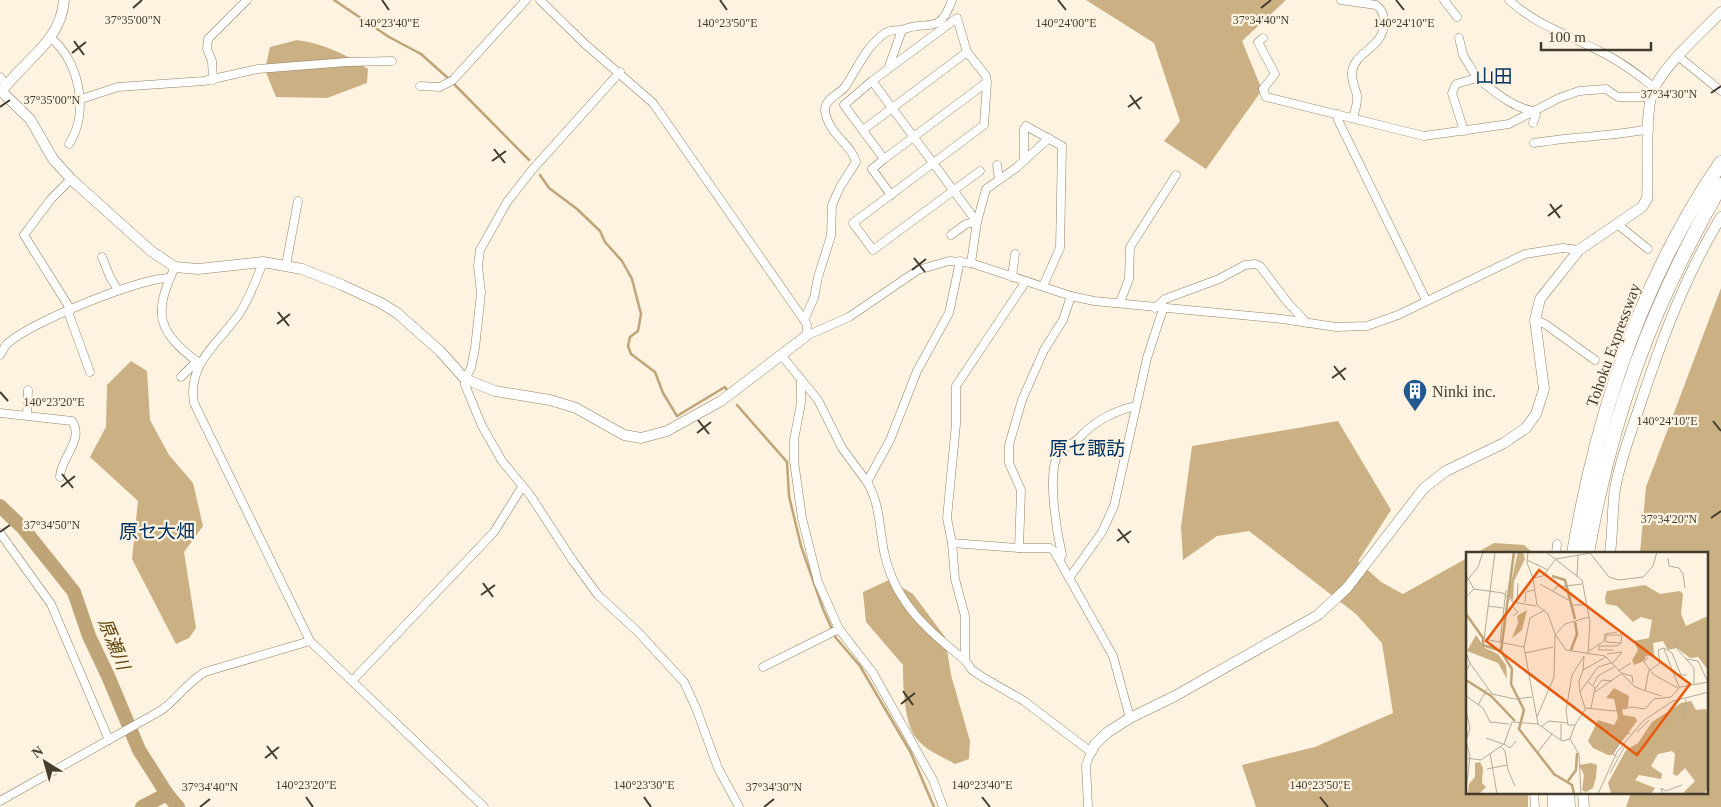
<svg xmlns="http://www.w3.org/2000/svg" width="1721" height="807" font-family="'Times New Roman','Noto Sans JP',serif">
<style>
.forest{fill:#cbb083}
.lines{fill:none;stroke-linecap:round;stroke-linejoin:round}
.stream{stroke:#bfa477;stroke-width:2.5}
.river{stroke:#bfa477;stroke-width:14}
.street-casing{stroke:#928164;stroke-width:9}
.secondary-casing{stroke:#928164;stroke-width:11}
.highway-casing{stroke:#928164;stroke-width:15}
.street{stroke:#fff;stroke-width:8}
.secondary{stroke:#fff;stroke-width:10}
.highway{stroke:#fff;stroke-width:14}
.ticks{fill:none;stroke:#433c2f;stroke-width:2}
.labels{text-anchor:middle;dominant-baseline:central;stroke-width:4.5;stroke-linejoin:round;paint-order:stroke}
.street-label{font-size:16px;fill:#433c2f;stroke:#fef3e1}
.poi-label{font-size:16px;fill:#433c2f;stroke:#fef3e1;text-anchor:start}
.water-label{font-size:18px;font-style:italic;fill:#5f430a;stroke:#fef3e1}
.quarter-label{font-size:19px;fill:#003465;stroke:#fef3e1}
.inset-river{fill:none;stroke:#bfa477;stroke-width:2.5}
.inset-road{fill:none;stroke:#b3aa9a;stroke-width:1}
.view{fill:#e8590c;fill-opacity:0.15;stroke:#e8590c;stroke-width:2.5}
.inset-edge{fill:none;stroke:#433c2f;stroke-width:2.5}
.ticks-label{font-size:12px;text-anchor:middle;fill:#433c2f;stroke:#fef3e1;stroke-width:4.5;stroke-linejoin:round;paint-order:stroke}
</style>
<rect width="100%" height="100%" fill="#fef3e1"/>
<g class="forest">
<polygon points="1086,0 1286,0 1242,41 1262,90 1206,169 1164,141 1180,121 1154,43"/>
<path d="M297 40C325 44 345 54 368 69L367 83 327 98 276 97 265 70 270 47Z"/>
<polygon points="1721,288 1721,807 1626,807 1631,793 1707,793 1707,553 1640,553 1646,487"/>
<polygon points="131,361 147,371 150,420 169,455 193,483 203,526 184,552 196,628 189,638 176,644 132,559 138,501 90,457 106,427 107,385"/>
<polygon points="1338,421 1391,510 1358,561 1381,582 1403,594 1467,558 1467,793 1528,793 1528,807 1256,807 1242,765 1315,747 1393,713 1382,643 1356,614 1249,531 1217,536 1183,560 1181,527 1192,446"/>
<polygon points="1494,543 1524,545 1533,553 1476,553"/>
<path d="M889 580 913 594 945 637 951 675 970 741 969 759 955 764C943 757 925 750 916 738 904 723 903 684 903 665L866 622 863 592Z"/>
</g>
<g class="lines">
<g class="stream">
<polyline points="334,0 389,37 421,54 449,79"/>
<polyline points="453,83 529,160"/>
<polyline points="540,175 549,188 577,209 600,231 605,242 622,261 632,279 641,314 638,331 630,337 628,346 631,354 655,372 663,393 677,416 725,387 727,390"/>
<polyline points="737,405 787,462 789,496 801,546 823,609 836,638 860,666 911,753 934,807"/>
</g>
<g class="river">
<polyline points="0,506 23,528 74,592 89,636 108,676 139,750 167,794 178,807"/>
<polyline points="142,807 167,794"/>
</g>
<defs>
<g id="street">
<polyline points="540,0 585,44 653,103 804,320 807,325 806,336"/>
<path d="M1341 0 1376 5C1382 9 1384 15 1384 22 1384 49 1355 50 1352 72 1351 80 1355 87 1357 95 1358 102 1355 111 1353 118"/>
<polyline points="1444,0 1457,17"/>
<path d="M1509 0C1537 26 1570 35 1603 53 1622 62 1638 75 1655 88"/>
<path d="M51 38C79 61 90 112 69 144"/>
<polyline points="1263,38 1258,42 1275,74 1263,89 1266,97 1424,136 1509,124 1559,98 1579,91 1606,89 1618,97 1651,97"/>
<polyline points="1459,38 1463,55 1477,78"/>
<polyline points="1679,57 1721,91"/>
<path d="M888 69 902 30C928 19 939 37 952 0"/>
<polyline points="620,72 532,170 507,202 480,250 478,266 481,293 475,348 471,368 465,379 465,385 482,426 502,461 530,495 573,561 598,595 638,632 684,682 696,708 718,768 739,807"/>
<polyline points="0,77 6,85"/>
<polyline points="213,80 212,61 207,49 208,39 247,0"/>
<polyline points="872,81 977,222 971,263"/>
<polyline points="420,86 440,87 453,80 526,0"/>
<polyline points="81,99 118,87 204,81 258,69 347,62 392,61"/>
<polyline points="1338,114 1338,120 1426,300"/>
<polyline points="863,130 967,52"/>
<path d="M1464 131 1452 93 1456 84 1477 78C1494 91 1511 107 1533 111L1536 115 1533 123"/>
<path d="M1534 143C1572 136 1611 137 1649 129"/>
<polyline points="884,159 872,169 891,195"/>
<polyline points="1024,160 1024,129 1026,126 1062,146 1060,248 1043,286"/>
<polyline points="997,165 999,179"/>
<polyline points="980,171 873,250 853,223 984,125 987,82 986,76 967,52 957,18 872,81 844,105 884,159 987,82"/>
<polyline points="71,179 51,199 24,235 71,310"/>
<polyline points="1617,224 1648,249"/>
<polyline points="951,235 966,224 977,222 986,189 1016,168 1049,138"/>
<polyline points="102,257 110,277 118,290"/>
<path d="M263 262C256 280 250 298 239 314 219 343 187 363 194 403L310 641 484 807"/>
<polyline points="286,265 298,201"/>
<path d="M175 267C152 315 158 332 199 363"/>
<polyline points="1012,277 1015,254"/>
<polyline points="1026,281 956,386 956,424 947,518 952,543 955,579 965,616 965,660 972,670 984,678 1024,701 1091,752 1086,765 1088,807"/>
<polyline points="1120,302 1129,279 1130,247 1176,175"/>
<polyline points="1155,308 1165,299 1219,279 1245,265 1255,264 1260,266 1288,303 1307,323"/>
<polyline points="68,312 90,372"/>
<path d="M804 320 814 298 818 277 831 236 832 205 840 187 856 162C853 146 827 133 825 110 825 99 839 94 845 87 857 69 867 44 887 32 891 30 897 30 902 30"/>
<polyline points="1535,320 1545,324 1595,360"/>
<polyline points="806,336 849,317 918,270 949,261 971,263 1071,296 1094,301 1282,319 1336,327 1367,326 1398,315 1525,254 1563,248 1579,250"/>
<path d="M0 355C2 352 4 348 6 345 26 324 141 277 170 278"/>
<polyline points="782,356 818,400 842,448 867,482 890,440 917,371 949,313 960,261"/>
<polyline points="181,377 197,361"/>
<polyline points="801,380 801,403 794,440 794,461 802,518 818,582 839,629 873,673 933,780 943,807"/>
<path d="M0 413 72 421C85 440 60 458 60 477"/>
<polyline points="27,415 28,390"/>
<path d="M867 482C881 505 879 531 885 556 896 603 929 632 965 660"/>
<polyline points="0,533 51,604 109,740"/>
<polyline points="952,543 1019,548 1050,548 1054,551 1113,656 1130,718"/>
<polyline points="1019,548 1021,490 1009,463 1009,445 1022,400 1044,350 1063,320 1071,296"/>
<polyline points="1556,553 1557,544"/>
<path d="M1060 558 1062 555C1057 533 1046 471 1059 453 1065 445 1074 444 1080 437 1093 422 1116 410 1136 406"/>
<polyline points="1070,577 1102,532 1114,506 1147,358 1163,309"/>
<polyline points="763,667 839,629"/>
<polyline points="352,681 494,532 522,487"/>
<polyline points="1534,793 1535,807"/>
<path d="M0 801 160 711C177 700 187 682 205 672L310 641"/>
</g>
<g id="secondary">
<polyline points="0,90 30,119 53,159 71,179 151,251 175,267 198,269 263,262 302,269 342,285 381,303 397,313 440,351 465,379 495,391 550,400 576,408 624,435 641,438 667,431 721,401 806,336"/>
<path d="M2 91C25 59 61 42 64 0"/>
<path d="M1610 553C1613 532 1612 510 1615 489 1620 460 1631 433 1640 405 1662 339 1685 276 1721 217"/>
<path d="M1091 752 1095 744 1108 732 1130 718 1175 696 1318 615 1347 588 1424 488 1446 471 1504 443 1526 428 1536 414 1544 389 1535 320 1540 299 1579 250 1642 207 1647 199C1649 172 1644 113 1653 91 1663 66 1701 33 1721 12"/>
<polyline points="1583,793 1584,807"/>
</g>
<g id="highway">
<path d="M1574 553C1597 416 1642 278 1721 163"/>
<path d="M1587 553C1611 416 1652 305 1721 185"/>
<polyline points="1555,793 1555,807"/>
<polyline points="1567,793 1568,807"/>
</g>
</defs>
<use href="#street" class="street-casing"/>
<use href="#secondary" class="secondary-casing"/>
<use href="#highway" class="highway-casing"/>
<use href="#street" class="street"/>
<use href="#secondary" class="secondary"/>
<use href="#highway" class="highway"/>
</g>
<path class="ticks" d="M382 0 389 10M720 0 727 10M1058 0 1066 10M1396 0 1404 10M133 8 142 0M1261 8 1271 0M74 41 84 55M72 53 86 42M1711 93 1721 86M1130 95 1140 109M0 107 10 100M1128 107 1142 97M494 149 505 163M492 161 506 151M1550 204 1560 218M1548 216 1562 205M914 258 925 272M912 270 926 259M278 312 289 326M277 324 290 314M1334 366 1345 380M1332 378 1346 368M0 392 8 401M698 420 709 434M1713 421 1721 431M697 433 711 422M62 474 73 488M61 487 75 476M1711 518 1721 511M1118 529 1129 543M0 532 10 525M1117 541 1131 531M483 583 493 597M481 595 495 585M903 691 913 705M901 704 915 693M267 746 277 759M265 758 279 747M306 797 313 807M644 797 651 807M982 797 990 807M1320 797 1328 807M200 807 210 799M764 807 774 799"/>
<defs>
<symbol id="building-pin" viewBox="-11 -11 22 30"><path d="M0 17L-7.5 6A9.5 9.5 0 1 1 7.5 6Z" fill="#22578f" stroke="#fef3e1"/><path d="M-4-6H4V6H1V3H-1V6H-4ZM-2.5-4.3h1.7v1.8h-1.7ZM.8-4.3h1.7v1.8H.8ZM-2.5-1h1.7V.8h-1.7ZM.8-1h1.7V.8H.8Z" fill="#fff"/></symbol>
</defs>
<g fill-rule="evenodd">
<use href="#building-pin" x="1401" y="377" width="28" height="38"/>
</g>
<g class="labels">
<g class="street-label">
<text transform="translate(1613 345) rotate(-70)">Tohoku Expressway</text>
</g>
<g class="poi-label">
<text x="1432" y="391">Ninki inc.</text>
</g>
<g class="water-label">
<text transform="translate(114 644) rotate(68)">原瀬川</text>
</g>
<g class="quarter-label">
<text x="1494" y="76">山田</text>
<text x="1087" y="448">原セ諏訪</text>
<text x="157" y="531">原セ大畑</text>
</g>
</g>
<g transform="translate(1466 552)">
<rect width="242" height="242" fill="#fef3e1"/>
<path d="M52 0H57L59 7 48 29 47 49 42 44ZM179 33 194 42 214 39 217 42 215 62 220 74 242 64V118L232 105 224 106 211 96 202 98 197 89 187 91 188 103 180 104 178 109 168 113 166 108 172 98 168 89 183 86 186 68 175 65 167 70 151 54 140 52 139 46 141 39ZM61 58 56 78 46 86 52 71 51 64ZM10 83 19 96 32 102 40 113 41 127 32 111 1 99ZM148 136 163 144 162 155 156 157 157 163 169 165 171 169 146 203H142L127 196 122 189 132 168 148 173 152 166 148 147 140 146ZM225 149 230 158 240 157 243 168V236L237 242H216L229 229 219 216 211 224 207 222 209 202 206 199 192 202 185 214 196 222 195 227 173 223 169 228 189 236 185 242 145 241 142 231 160 198 172 191 186 170 215 151ZM14 210 17 216 16 231 20 235 13 242H5L2 241 3 232 9 225V211ZM125 211 131 213 130 225 127 236 120 240 116 238 118 223 113 213Z" fill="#cbb083"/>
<path class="inset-river" d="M48 0 35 99 46 117 45 132 58 158 53 177 88 222 106 233 108 242M86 24 99 28 109 67M0 62 17 86V93L35 99M105 98 111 82 109 70M0 128 25 144 49 169M102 229 110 218 111 201"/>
<path class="inset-road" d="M29 0 18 87 58 95M62 0 61 11 67 26 71 53 82 62 89 82 100 98 139 104 169 135 195 144M80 0 116 28 124 70 122 101M202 6 203 14 213 16 217 22 219 36M61 8 82 18M0 23 8 37M111 25 112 3M67 26 77 24 90 7 124 1 143 25 153 28 177 25 187 14 191 0M0 30 12 15 17 0M74 32 104 49M87 39 90 35 116 32M0 45 8 37 37 41 47 50 70 54M51 49 52 31M59 50 60 40 68 38M104 53H120M22 54 37 56M79 58 64 66 58 95 72 172 96 189 104 187 109 173 120 156 148 159 166 155 179 157 188 147 205 145 214 135 243 130M47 64 52 60 46 54 48 50M208 88 212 98 228 116V132M34 90 40 38M198 97 213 135M148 98H133V94H151L155 91V90L156 83H140V90L155 91M123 99 138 89 139 82 151 80M0 101 4 111 0 120M59 101 87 95M141 102 156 100M118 104 117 118 140 105M182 105 178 110 188 123 212 136M220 107 232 109 242 130M4 111 26 142 49 147 66 145M146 112 156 100M184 118 194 111 192 98 198 96 206 101 215 123H220M152 119 165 111M155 121 166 124 167 131M121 129 129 136 125 156M127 133 132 124 148 115M129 137 136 128 146 129M179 139 183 117M114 140 113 129 117 118M129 140 155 122M0 144 17 156 24 170 43 172M12 153 21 137M119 156 114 140 132 115 145 111M0 158 4 176 0 189 4 205 0 238M71 165 88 125 89 83 99 72 123 65M95 172V188M210 172 217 166 220 147M109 173H102L100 158 106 123 118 104M76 174 83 169 102 171M171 180 183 168M20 186 37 192M104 187 113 202 115 242M38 192 44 196 50 189M34 194 39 199 42 218 49 234M72 200 86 182M24 201 31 242M151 205 147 202 158 183 164 181M0 206 15 208 38 192 46 170 72 172M21 217 41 213M144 221 159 194M132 242 151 200 177 169 207 149 243 140M197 242 195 236 200 239 216 233"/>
<path class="view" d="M73 18 224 132 171 203 20 89Z"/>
<rect width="242" height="242" class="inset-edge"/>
</g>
<g class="ticks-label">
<text x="133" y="24">37°35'00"N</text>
<text x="1261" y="24">37°34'40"N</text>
<text x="389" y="27">140°23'40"E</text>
<text x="727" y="27">140°23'50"E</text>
<text x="1066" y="27">140°24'00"E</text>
<text x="1404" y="27">140°24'10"E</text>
<text x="1669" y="98">37°34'30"N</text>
<text x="52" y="104">37°35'00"N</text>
<text x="54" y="406">140°23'20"E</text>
<text x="1667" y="425">140°24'10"E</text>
<text x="1669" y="523">37°34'20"N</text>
<text x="52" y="529">37°34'50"N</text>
<text x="306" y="789">140°23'20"E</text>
<text x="644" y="789">140°23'30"E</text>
<text x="982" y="789">140°23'40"E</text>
<text x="1320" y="789">140°23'50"E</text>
<text x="210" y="791">37°34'40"N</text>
<text x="774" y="791">37°34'30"N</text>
</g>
<g transform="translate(45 762) rotate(323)" stroke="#fef3e1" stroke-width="4" paint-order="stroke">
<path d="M0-4L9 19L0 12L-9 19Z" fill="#433c2f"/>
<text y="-8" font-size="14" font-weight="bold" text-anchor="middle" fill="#433c2f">N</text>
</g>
<path d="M1541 42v8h110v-8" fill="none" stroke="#433c2f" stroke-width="2.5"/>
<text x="1548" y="42" font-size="15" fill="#433c2f" stroke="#fef3e1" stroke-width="4" paint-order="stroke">100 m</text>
</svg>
